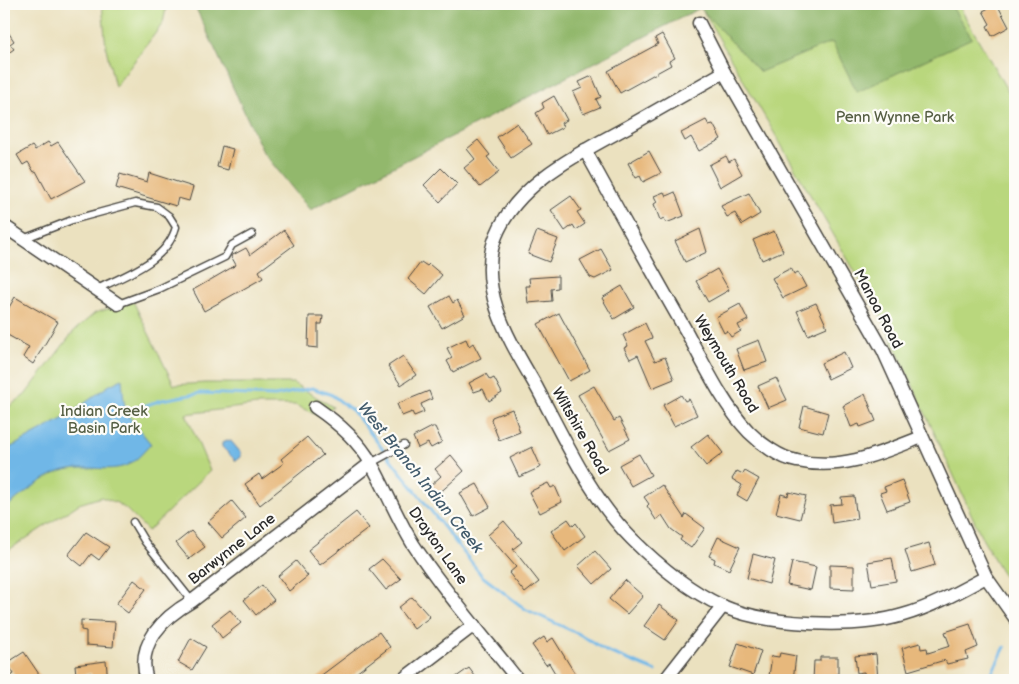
<svg xmlns="http://www.w3.org/2000/svg" width="1019" height="684" font-family="'Balsamiq Sans',sans-serif">
<style>
.green{fill:#b9d77d;stroke:#728154}
.forest{fill:#92b86c;stroke:#5e724c}
.water{fill:#6fb7e7;stroke:#4d7189}
.lines{fill:none;stroke-linecap:round;stroke-linejoin:round}
.stream{stroke:#6fb7e7;stroke-width:3}
.building{fill:#e7b87c}
.service-casing{stroke:#484641;stroke-width:9}
.minor-casing{stroke:#484641;stroke-width:15}
.service{stroke:#fff;stroke-width:6}
.minor{stroke:#fff;stroke-width:12}
.labels{text-anchor:middle;dominant-baseline:central;stroke-width:4.5;stroke-linejoin:round;paint-order:stroke}
.park-label{font-size:15px;fill:#565f44;stroke:#fdfcf7}
.street-label{font-size:15px;fill:#2b2b2b;stroke:#fdfcf7}
.water-label{font-size:16px;font-style:italic;fill:#435c6d;stroke:#fdfcf7}
</style>
<rect width="100%" height="100%" fill="#fdfcf7"/>
<filter id="ink" filterUnits="userSpaceOnUse"><feTurbulence type="fractalNoise" baseFrequency=".02" numOctaves="2"/><feDisplacementMap in="SourceGraphic" scale="10" xChannelSelector="R" yChannelSelector="G"/><feConvolveMatrix kernelMatrix="1 2 1 2 8 2 1 2 1" color-interpolation-filters="sRGB"/></filter>
<filter id="wash" filterUnits="userSpaceOnUse"><feTurbulence type="fractalNoise" baseFrequency=".0096" numOctaves="4" result="noise"/><feDisplacementMap in="SourceGraphic" scale="20" xChannelSelector="R" yChannelSelector="G"/><feGaussianBlur stdDeviation="1.12" result="paint"/><feColorMatrix in="noise" values="0 0 0 0 0 0 0 0 0 0 0 0 0 0 0 0 0 1.4 0 .05"/><feComposite in="paint" operator="in"/></filter>
<g filter="url(#wash)">
<rect width="100%" height="100%" fill="#ebe1bf"/>
<g class="green">
<polygon points="102,4 167,4 163,23 115,87 106,48"/>
<polygon points="699,4 958,4 1015,104 1015,595 983,540 882,318"/>
<polygon points="133,301 174,385 205,383 293,383 333,407 323,418 295,405 257,405 186,414 210,471 148,531 126,509 117,503 101,497 79,504 4,553 4,410 25,395 74,331 95,313"/>
</g>
<polygon class="forest" points="194,4 950,4 972,38 857,92 832,42 760,72 700,8 310,210 263,152"/>
<g class="water">
<path d="M122 379 124 402 129 417 151 444C145 450 138 459 131 463 112 475 86 463 62 471 41 478 21 496 4 509V451L66 417 108 386Z"/>
<polygon points="227,440 231,441 241,453 241,457 236,461 222,447 222,443"/>
</g>
<g class="lines">
<g class="stream">
<polyline points="125,412 162,400 201,393 275,396 312,388 332,395 353,411 482,576 525,609 583,636 606,651 656,671"/>
<polyline points="988,680 1005,647"/>
</g>
</g>
<g id="blocks">
<g class="building">
<polygon points="997,4 1009,27 992,36 987,26 990,24 983,11"/>
<polygon points="4,26 14,41 10,44 14,49 4,56"/>
<polygon points="662,34 675,58 669,61 671,65 620,93 608,71 658,44 655,38"/>
<polygon points="592,76 601,97 596,99 600,107 583,114 573,92 582,88 579,82"/>
<polygon points="554,96 567,120 561,123 563,127 547,135 536,113 544,108 542,103"/>
<polygon points="706,120 709,125 713,124 721,139 699,151 691,137 685,141 681,133"/>
<polygon points="517,123 532,144 511,158 497,137"/>
<polygon points="478,140 490,155 487,157 499,172 480,187 464,168 475,159 467,149"/>
<polygon points="48,142 51,146 58,142 85,181 51,199 36,171 34,172 28,162 23,165 17,155 32,146 35,150"/>
<polygon points="222,146 233,149 228,170 217,167"/>
<polygon points="649,151 661,173 643,182 640,176 636,178 628,163"/>
<polygon points="726,156 729,162 734,159 742,174 720,187 709,165"/>
<polygon points="441,168 457,184 440,202 424,185"/>
<polygon points="149,173 193,187 189,201 178,198 176,206 116,188 120,174 147,182"/>
<polygon points="664,192 666,196 675,192 684,216 666,223 664,218 660,220 654,204 657,202 654,196"/>
<polygon points="749,193 760,214 742,225 735,213 727,217 721,206"/>
<polygon points="571,196 581,210 577,212 585,224 576,230 573,225 565,231 551,210"/>
<polygon points="700,229 707,252 685,262 675,241"/>
<polygon points="284,230 294,245 259,271 263,278 204,311 193,290 236,265 231,256 246,248 250,255"/>
<polygon points="537,231 558,239 549,262 528,254"/>
<polygon points="774,231 783,251 762,260 753,240"/>
<polygon points="601,249 613,270 595,279 590,277 580,260"/>
<polygon points="421,262 427,266 429,264 442,275 426,294 408,279"/>
<polygon points="791,268 794,274 798,272 806,287 783,298 772,278"/>
<polygon points="717,269 729,290 708,302 696,281"/>
<polygon points="558,276 558,288 551,289 552,301 528,303 526,286 530,286 529,278"/>
<polygon points="622,286 634,307 614,319 602,298"/>
<polygon points="449,296 453,303 457,300 465,315 442,328 430,307"/>
<polygon points="15,297 58,322 33,364 23,357 29,347 4,333 4,316"/>
<polygon points="816,303 827,327 808,335 797,311"/>
<polygon points="740,304 748,320 738,325 741,331 731,337 727,331 724,333 716,317"/>
<polygon points="559,313 590,370 569,381 538,324"/>
<polygon points="309,316 323,316 322,324 318,324 318,348 308,347"/>
<polygon points="645,323 652,338 645,341 655,361 665,357 674,379 652,388 638,355 630,359 624,348 628,346 623,335"/>
<polygon points="466,339 469,346 473,343 481,358 453,372 447,361 452,358 447,348"/>
<polygon points="759,340 767,362 744,370 736,349"/>
<polygon points="844,352 851,368 828,379 821,363"/>
<polygon points="403,356 416,375 401,385 388,366"/>
<polygon points="486,374 490,380 494,378 502,393 489,401 483,389 474,392 469,383"/>
<polygon points="776,378 787,400 768,408 758,386"/>
<polygon points="594,386 614,421 619,418 630,439 609,450 578,395"/>
<polygon points="429,391 432,399 421,404 424,412 414,416 412,412 402,416 397,404"/>
<polygon points="865,394 876,421 860,427 859,424 851,427 843,406"/>
<polygon points="681,395 685,401 689,399 697,415 674,426 663,405"/>
<polygon points="804,406 828,413 823,433 799,427"/>
<polygon points="512,409 520,432 499,440 491,420 492,417"/>
<polygon points="432,427 435,427 442,442 431,448 428,443 418,448 413,437"/>
<polygon points="708,434 723,453 706,466 691,447"/>
<polygon points="307,437 323,455 260,505 245,484 259,474 262,479 284,463 281,459"/>
<polygon points="532,447 541,467 519,477 510,458"/>
<polygon points="639,454 651,475 631,486 619,465"/>
<polygon points="451,455 464,471 436,496 429,487 441,476 435,469"/>
<polygon points="737,471 743,474 745,471 759,479 747,501 737,495 742,485 732,479"/>
<polygon points="902,480 910,502 887,510 880,493 886,491 884,487"/>
<polygon points="548,483 551,488 555,486 562,502 540,513 529,492"/>
<polygon points="477,484 490,507 473,516 460,493"/>
<polygon points="662,485 684,518 686,514 705,528 691,548 680,540 682,537 671,529 662,515 656,520 647,506 649,504 644,497"/>
<polygon points="789,492 806,496 800,519 776,513 781,494 788,496"/>
<polygon points="854,496 857,519 832,523 830,505 842,504 841,497"/>
<polygon points="232,501 246,518 222,538 208,522"/>
<polygon points="356,512 369,528 320,565 308,550"/>
<polygon points="568,519 573,526 576,523 585,536 565,551 551,531"/>
<polygon points="504,521 522,542 513,549 539,582 525,593 509,573 516,567 488,535"/>
<polygon points="191,531 205,547 189,559 176,543"/>
<polygon points="86,532 109,547 99,560 91,554 82,566 68,555"/>
<polygon points="718,537 740,547 729,570 714,563 715,559 709,556"/>
<polygon points="929,543 935,565 912,572 905,550"/>
<polygon points="595,551 611,569 594,584 578,566"/>
<polygon points="753,554 775,560 769,584 747,578"/>
<polygon points="892,558 896,581 872,585 868,562"/>
<polygon points="382,559 401,579 386,590 369,569"/>
<polygon points="296,561 308,576 289,591 278,576"/>
<polygon points="792,562 816,567 811,590 787,585"/>
<polygon points="830,565 854,566 854,589 830,588"/>
<polygon points="134,580 146,589 128,613 116,604"/>
<polygon points="625,580 643,596 627,614 609,599"/>
<polygon points="262,585 274,600 256,615 244,600"/>
<polygon points="412,597 430,617 414,629 398,608"/>
<polygon points="659,605 679,620 665,640 644,626"/>
<polygon points="230,610 241,623 222,638 212,624"/>
<polygon points="81,620 115,622 113,647 86,645 86,631 81,630"/>
<polygon points="970,624 978,647 966,652 968,659 947,664 945,660 908,671 902,648 920,643 921,649 927,648 928,653 950,646 945,632"/>
<polygon points="379,632 390,647 347,680 315,680"/>
<polygon points="544,637 547,642 553,638 577,677 573,680 559,680 549,663 546,665 532,645"/>
<polygon points="191,638 206,647 192,670 178,662"/>
<polygon points="738,643 761,651 753,675 730,667"/>
<polygon points="24,652 43,680 5,680 14,674 7,663"/>
<polygon points="780,653 796,656 793,680 769,676 772,656 779,657"/>
<polygon points="876,654 878,680 865,680 864,672 857,673 855,656"/>
<polygon points="820,657 838,657 838,680 813,680 814,661 820,661"/>
<polygon points="106,661 108,680 92,680 91,673 76,675 75,665"/>
<polygon points="469,668 478,680 452,680"/>
</g>
</g>
</g>
<g filter="url(#ink)">
<use href="#blocks" fill-opacity="0" stroke="#484641" stroke-width="1"/>
<g class="lines">
<defs>
<g id="service">
<path d="M23 239 72 220 135 203 157 207 169 216 176 227C167 261 126 275 97 289"/>
<polyline points="118,304 159,289 225,257 232,245 252,234"/>
<polyline points="371,463 404,445"/>
<polyline points="133,522 145,542 192,601"/>
</g>
<g id="minor">
<polyline points="699,23 724,72 883,350 986,577 1015,618"/>
<path d="M724 72C693 90 662 107 631 125 582 152 518 181 496 236 475 289 512 344 537 388 565 440 590 497 632 539 657 564 690 591 722 606 768 626 855 629 903 615 932 607 960 591 986 577"/>
<path d="M585 150C618 210 651 270 685 329 703 362 723 405 749 432 761 444 780 458 797 461 842 471 881 453 922 437"/>
<polyline points="4,226 118,304"/>
<path d="M315 407C337 422 358 440 371 463 386 490 397 518 413 544 443 590 484 637 518 680"/>
<path d="M147 680C135 644 164 617 192 601L371 463"/>
<polyline points="402,680 474,625"/>
<polyline points="665,680 723,606"/>
</g>
</defs>
<use href="#service" class="service-casing"/>
<use href="#minor" class="minor-casing"/>
<use href="#service" class="service"/>
<use href="#minor" class="minor"/>
</g>
</g>
<g class="labels">
<g class="park-label">
<text x="895" y="117">Penn Wynne Park</text>
<text x="104" y="411">Indian Creek<tspan x="104" dy="17">Basin Park</tspan></text>
</g>
<g class="street-label">
<text transform="translate(878 309) rotate(62)">Manoa Road</text>
<text transform="translate(726 364) rotate(59)">Weymouth Road</text>
<text transform="translate(580 431) rotate(60)">Wiltshire Road</text>
<text transform="translate(438 546) rotate(55)">Drayton Lane</text>
<text transform="translate(232 549) rotate(-38)">Barwynne Lane</text>
</g>
<g class="water-label">
<text transform="translate(420 478) rotate(51)">West Branch Indian Creek</text>
</g>
</g>
<rect width="1019" height="684" fill="none" stroke="#fdfcf7" stroke-width="20"/>
</svg>
